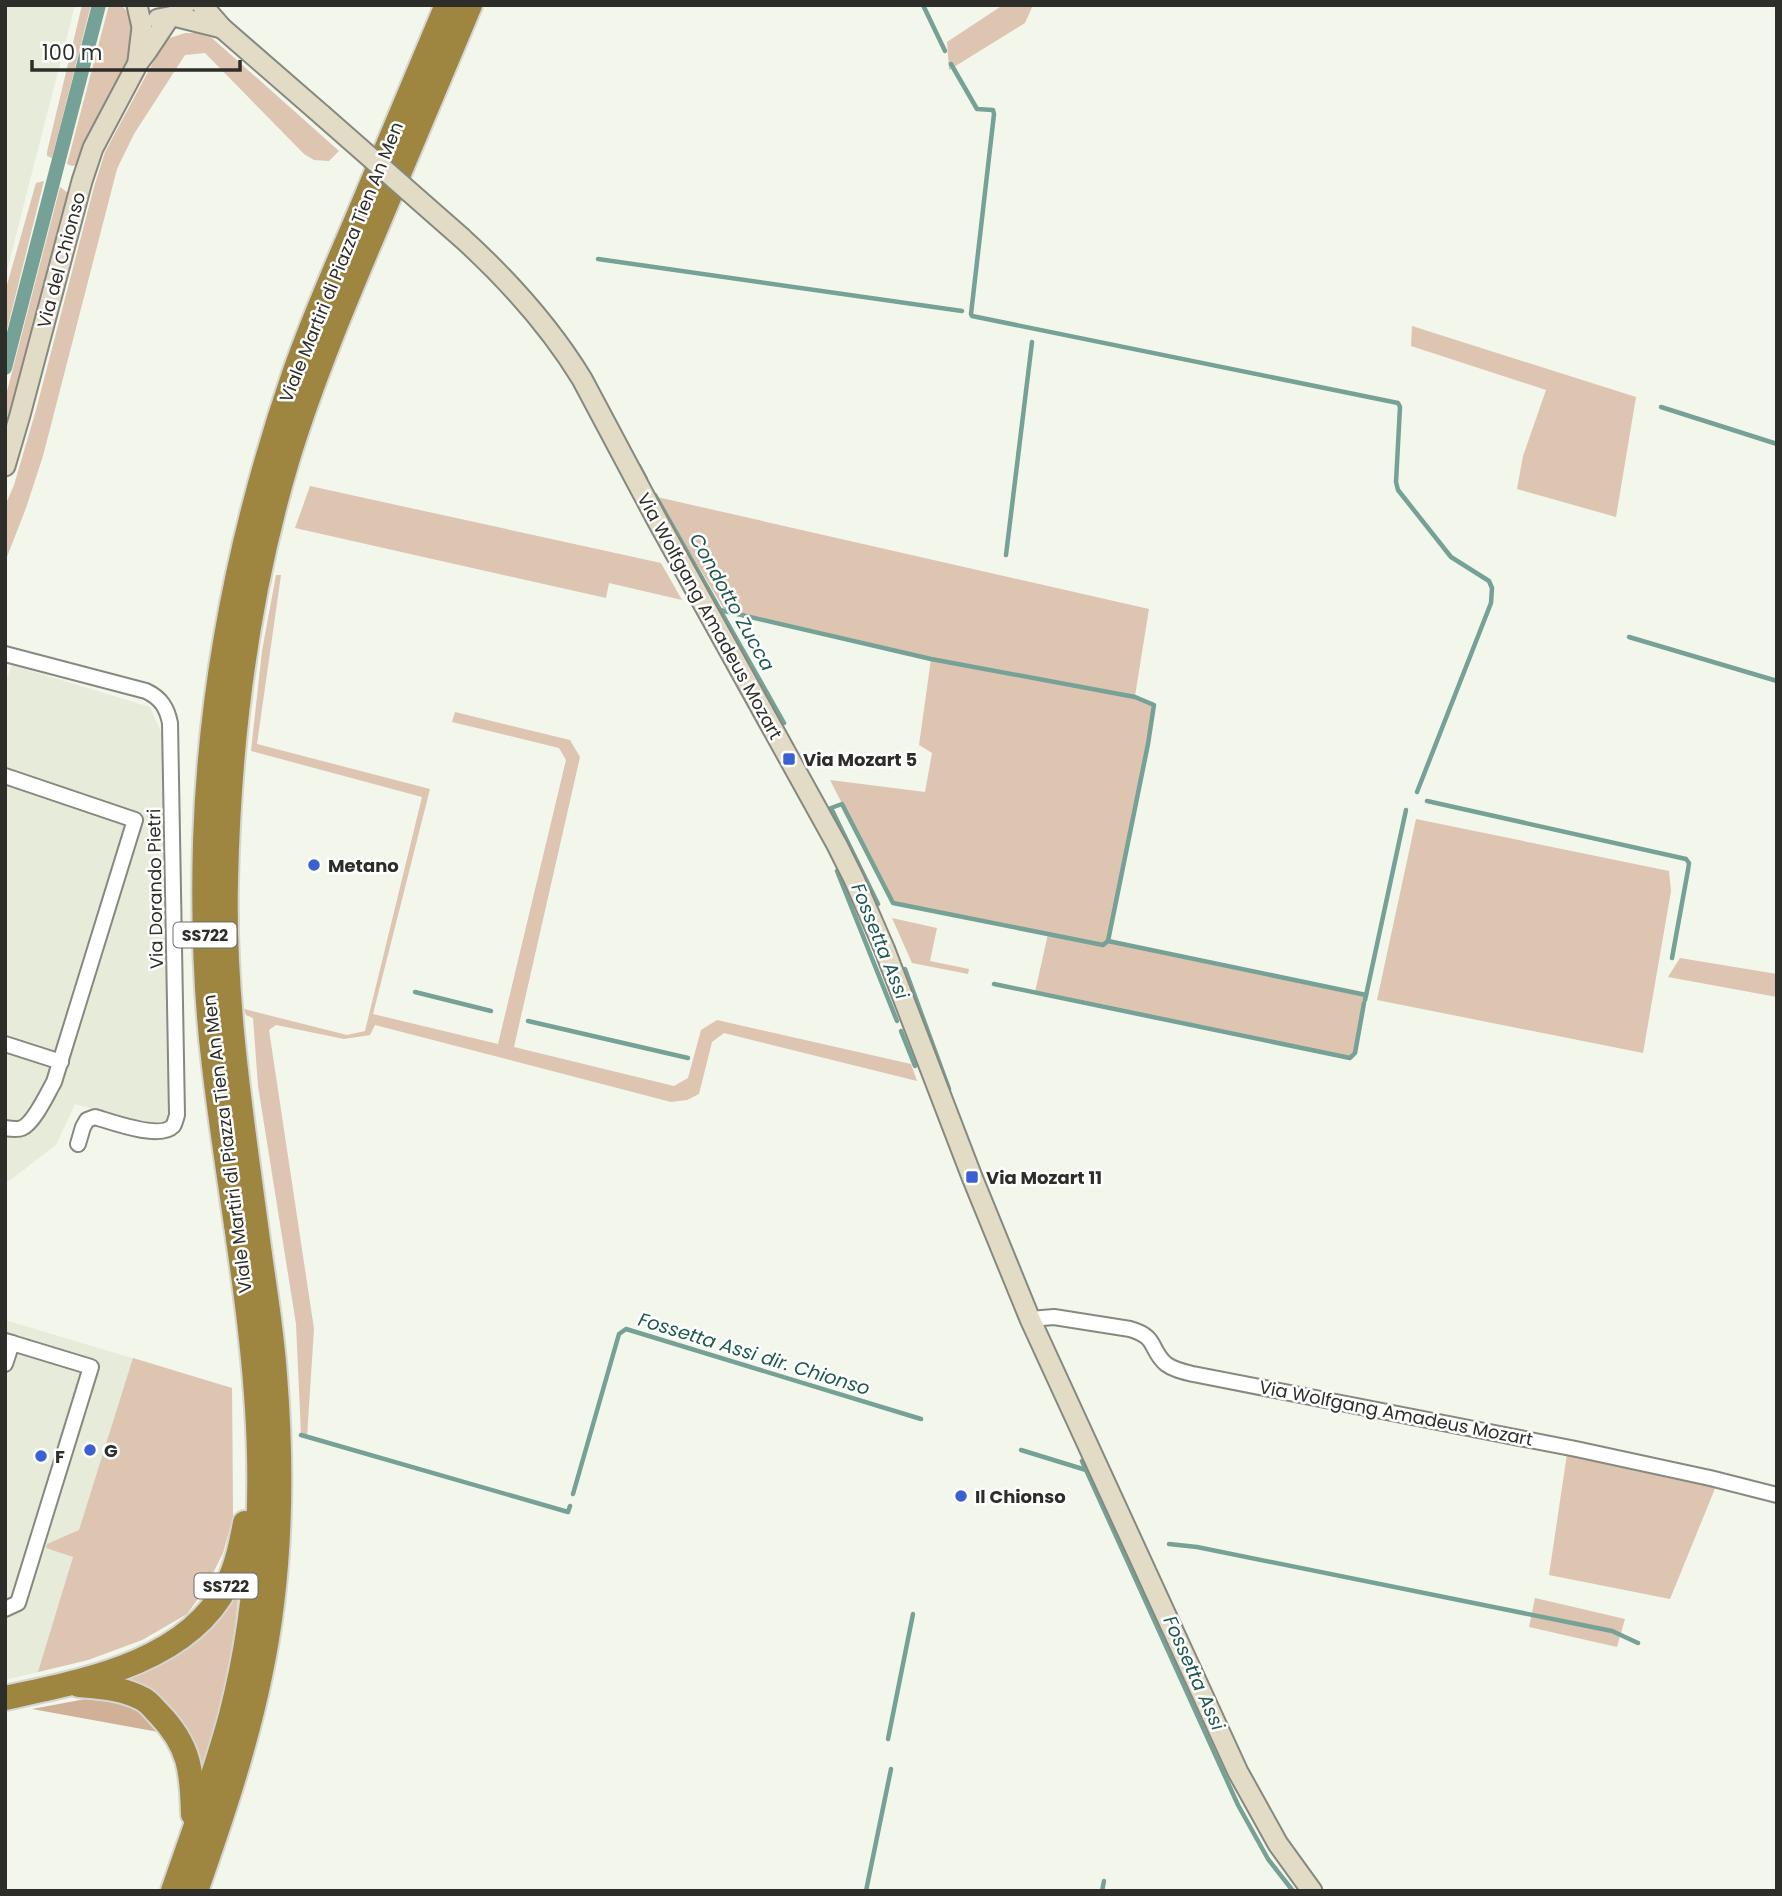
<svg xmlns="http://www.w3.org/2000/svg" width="1782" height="1896" font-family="Poppins,sans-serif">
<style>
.built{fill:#e7ecda}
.green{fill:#ddc5b2}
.forest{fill:#d0b198}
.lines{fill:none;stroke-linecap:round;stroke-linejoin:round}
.stream{stroke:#75a196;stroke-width:4.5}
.canal{stroke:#75a196;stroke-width:14}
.street-casing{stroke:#86897f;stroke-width:18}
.secondary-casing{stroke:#86897f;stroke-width:23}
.highway-casing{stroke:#d5d5d4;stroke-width:28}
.street{stroke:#fff;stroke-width:14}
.secondary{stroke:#e2dbc6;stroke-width:19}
.highway{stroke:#9e8641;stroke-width:24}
.secondary-bridge-casing{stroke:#86897f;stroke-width:23;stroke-linecap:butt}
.secondary-bridge{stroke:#e2dbc6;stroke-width:19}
.poi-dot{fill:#3a60d2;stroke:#fff;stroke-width:2.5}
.labels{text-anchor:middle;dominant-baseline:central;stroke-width:5;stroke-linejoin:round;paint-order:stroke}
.shield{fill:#fff;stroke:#6c6d6a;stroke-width:2}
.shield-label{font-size:16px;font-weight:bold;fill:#2d2e2a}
.street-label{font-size:18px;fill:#2d2e2a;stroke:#fff}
.poi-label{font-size:18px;font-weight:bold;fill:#2d2e2a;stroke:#fff;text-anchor:start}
.water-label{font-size:19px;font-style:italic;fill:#1d594e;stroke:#fff}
</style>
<rect width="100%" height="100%" fill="#f2f6eb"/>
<g class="built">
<polygon points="5,5 75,5 5,278"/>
<polygon points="12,665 150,707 162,734 169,1084 167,1123 154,1126 75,1104 56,1145 5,1184 5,683"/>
<polygon points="5,1320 232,1388 233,1517 223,1553 205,1589 187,1614 142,1640 88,1660 5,1680"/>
</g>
<g class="green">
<polygon points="82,5 91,5 52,158 47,156 47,152"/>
<polygon points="109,5 123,7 133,18 134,56 80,164 72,166 67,164"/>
<polygon points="1003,5 1033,5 1025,23 949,70 947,42"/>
<polygon points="185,33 196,33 212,38 339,151 329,161 314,160 304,154 205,53 185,55 134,134 117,169 43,456 26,508 5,562 5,506 14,485 36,410 94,187 105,152 157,55 167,39"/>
<polygon points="44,181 5,338 5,292 36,183"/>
<polygon points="60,187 72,196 5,444 5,399"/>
<polygon points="1412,326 1636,397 1616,517 1517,489 1523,456 1546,390 1411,346"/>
<polygon points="310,486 661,563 682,600 609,583 606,598 295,528"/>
<polygon points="657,497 1149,609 1135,696 1154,705 1148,744 1108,941 1366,995 1355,1053 1350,1058 1035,992 1048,934 893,903 830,780 925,792 932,753 919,745 931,659 725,611"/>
<polygon points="276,575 281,575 257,744 430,789 373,1014 498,1044 566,760 559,748 452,722 455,712 570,740 580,757 514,1047 674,1086 688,1078 701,1030 717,1020 911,1064 917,1081 724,1033 712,1042 699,1094 687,1100 671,1102 375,1025 370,1035 344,1039 276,1025 269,1030 314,1329 307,1437 301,1435 296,1324 258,1086 253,1018 246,1015 244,1009 347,1035 365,1031 422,797 251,751 262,651"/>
<polygon points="1416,819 1669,871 1671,891 1643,1053 1377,1000"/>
<polygon points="892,918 937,928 930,961 969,969 968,974 912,963"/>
<polygon points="1680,958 1777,974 1777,997 1668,977"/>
<polygon points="133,1358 232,1388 233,1517 223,1553 205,1589 187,1614 142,1640 88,1660 38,1672 73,1557 46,1548 47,1544 79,1530"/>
<polygon points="1225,1372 1777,1492 1777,1502 1716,1486 1670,1599 1549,1575 1567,1454 1223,1386"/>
<path d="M239 1580C236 1650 218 1719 200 1787L194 1752 108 1679Z"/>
<polygon points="1535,1598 1625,1619 1617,1647 1529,1627"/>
</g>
<polygon class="forest" points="96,1697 119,1700 140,1710 164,1733 32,1709"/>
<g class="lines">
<g class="stream">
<polyline points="923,5 945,51"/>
<polyline points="951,64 977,109 993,110 994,114 971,314 972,316 1398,403 1400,407 1396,482 1398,490 1451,557 1489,581 1492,588 1491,603 1417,792"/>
<polyline points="598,259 962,311"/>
<polyline points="1661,407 1777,444"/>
<polyline points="639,466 646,479"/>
<polyline points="655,495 784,723"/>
<polyline points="1006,555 1032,342"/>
<polyline points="720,610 931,659 1135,697 1154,705 1148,744 1108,941"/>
<polyline points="1629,637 1777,681"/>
<polyline points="1427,801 1686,859 1689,863 1688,870 1672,958"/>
<polyline points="837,871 897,1021"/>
<polyline points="878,904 831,808 842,804 893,903 1103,945 1108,941 1366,995"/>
<polyline points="905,969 949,1089"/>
<polyline points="994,984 1350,1058 1355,1053 1364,1003"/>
<polyline points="415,992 491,1011"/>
<polyline points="1365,1000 1406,810"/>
<polyline points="528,1021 688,1058"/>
<polyline points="901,1031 915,1066"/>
<polyline points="301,1435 568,1512 570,1506"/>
<polyline points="1021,1450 1086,1470"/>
<polyline points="1082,1461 1238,1805 1268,1859 1293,1891"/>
<polyline points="573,1494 619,1334 626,1329 921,1419"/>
<polyline points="1169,1544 1197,1547 1612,1631 1638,1643"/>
<polyline points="888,1739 913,1614"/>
<polyline points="866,1891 891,1769"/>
<polyline points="1102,1891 1104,1881"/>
</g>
<polyline class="canal" points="5,368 99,5"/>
<defs>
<g id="street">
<path d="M5 654 146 691C161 698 167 708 170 723L177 1115C176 1118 175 1123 173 1126 160 1140 112 1122 95 1117L87 1120 83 1127 78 1144"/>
<path d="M5 776 135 820 54 1082C47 1094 34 1123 22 1128 17 1130 11 1129 5 1128"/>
<polyline points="5,1044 61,1062"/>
<path d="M1030 1319 1054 1317 1130 1329C1158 1337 1149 1349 1166 1364 1174 1370 1184 1372 1193 1374L1576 1449 1710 1478 1777 1495"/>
<polyline points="5,1341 12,1343 5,1364"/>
<polyline points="5,1609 18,1603 91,1367 12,1343"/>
</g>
<g id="secondary">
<polyline points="137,5 142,27 138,61"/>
<polyline points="202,5 222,28 322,115"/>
<polyline points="174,16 222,28"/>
<polyline points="158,19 174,16 185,5"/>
<path d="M462 238C508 280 549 325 582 379L657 520 837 845 854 879 884 948 972 1177 1030 1319 1238 1772 1278 1844 1312 1891"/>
<polyline points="5,466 20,415 82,181 93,148 138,63 147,51 169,18"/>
</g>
<g id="highway">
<path d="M79 1685C101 1687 123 1688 143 1699 149 1702 154 1709 159 1714 190 1746 192 1772 193 1814"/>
<path d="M5 1698C83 1681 187 1663 227 1585 237 1565 241 1544 245 1523"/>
<path d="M173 1891C193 1833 215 1775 231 1715 253 1630 261 1541 259 1454 256 1324 229 1195 214 1066 205 992 203 917 205 842 210 683 242 525 294 374 312 322 334 272 356 221 386 149 417 77 447 5"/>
<path d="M196 1891C221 1820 245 1749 260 1676 281 1578 283 1475 275 1375 272 1330 264 1285 258 1240 242 1120 223 1001 226 881 229 738 247 595 288 458 313 377 346 299 379 221 409 149 439 77 470 5"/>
</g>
</defs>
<use href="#street" class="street-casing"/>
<use href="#secondary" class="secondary-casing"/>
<use href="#highway" class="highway-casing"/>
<use href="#street" class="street"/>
<use href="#secondary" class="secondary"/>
<use href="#highway" class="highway"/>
<defs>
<polyline id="secondary-bridge" points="322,115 462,238"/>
</defs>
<use href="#secondary-bridge" class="secondary-bridge-casing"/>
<use href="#secondary-bridge" class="secondary-bridge"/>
</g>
<g class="poi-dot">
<rect x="782" y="752" width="14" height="14" rx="3.5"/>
<circle cx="314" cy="865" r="7"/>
<rect x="965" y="1170" width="14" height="14" rx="3.5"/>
<circle cx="90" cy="1450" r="7"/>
<circle cx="41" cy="1456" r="7"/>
<circle cx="961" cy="1496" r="7"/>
</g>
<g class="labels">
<g class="shield">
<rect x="173.5" y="922.5" width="63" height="25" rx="5"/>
<rect x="194.5" y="1573.5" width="63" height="25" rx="5"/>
</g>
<g class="shield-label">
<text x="205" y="935">SS722</text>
<text x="226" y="1586">SS722</text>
</g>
<g class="street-label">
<text transform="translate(61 260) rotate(-75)">Via del Chionso</text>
<text transform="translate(341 262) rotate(-68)">Viale Martiri di Piazza Tien An Men</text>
<text transform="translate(710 616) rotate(61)">Via Wolfgang Amadeus Mozart</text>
<text transform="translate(155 889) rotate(-91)">Via Dorando Pietri</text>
<text transform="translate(227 1144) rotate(-97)">Viale Martiri di Piazza Tien An Men</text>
<text transform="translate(1396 1413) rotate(11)">Via Wolfgang Amadeus Mozart</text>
</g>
<g class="poi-label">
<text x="803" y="759">Via Mozart 5</text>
<text x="328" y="865">Metano</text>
<text x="986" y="1177">Via Mozart 11</text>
<text x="104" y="1450">G</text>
<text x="55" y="1456">F</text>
<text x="975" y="1496">Il Chionso</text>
</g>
<g class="water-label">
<text transform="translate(732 602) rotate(61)">Condotto Zucca</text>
<text transform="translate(880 941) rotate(68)">Fossetta Assi</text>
<text transform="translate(754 1354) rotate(17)">Fossetta Assi dir. Chionso</text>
<text transform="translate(1194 1673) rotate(66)">Fossetta Assi</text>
</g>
</g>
<rect width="1782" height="1896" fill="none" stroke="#2d2e2a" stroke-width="14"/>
<path d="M32 60v10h208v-10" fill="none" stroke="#2d2e2a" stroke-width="3.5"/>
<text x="42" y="60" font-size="21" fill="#2d2e2a" stroke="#ffffff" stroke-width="5" paint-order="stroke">100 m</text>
</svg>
